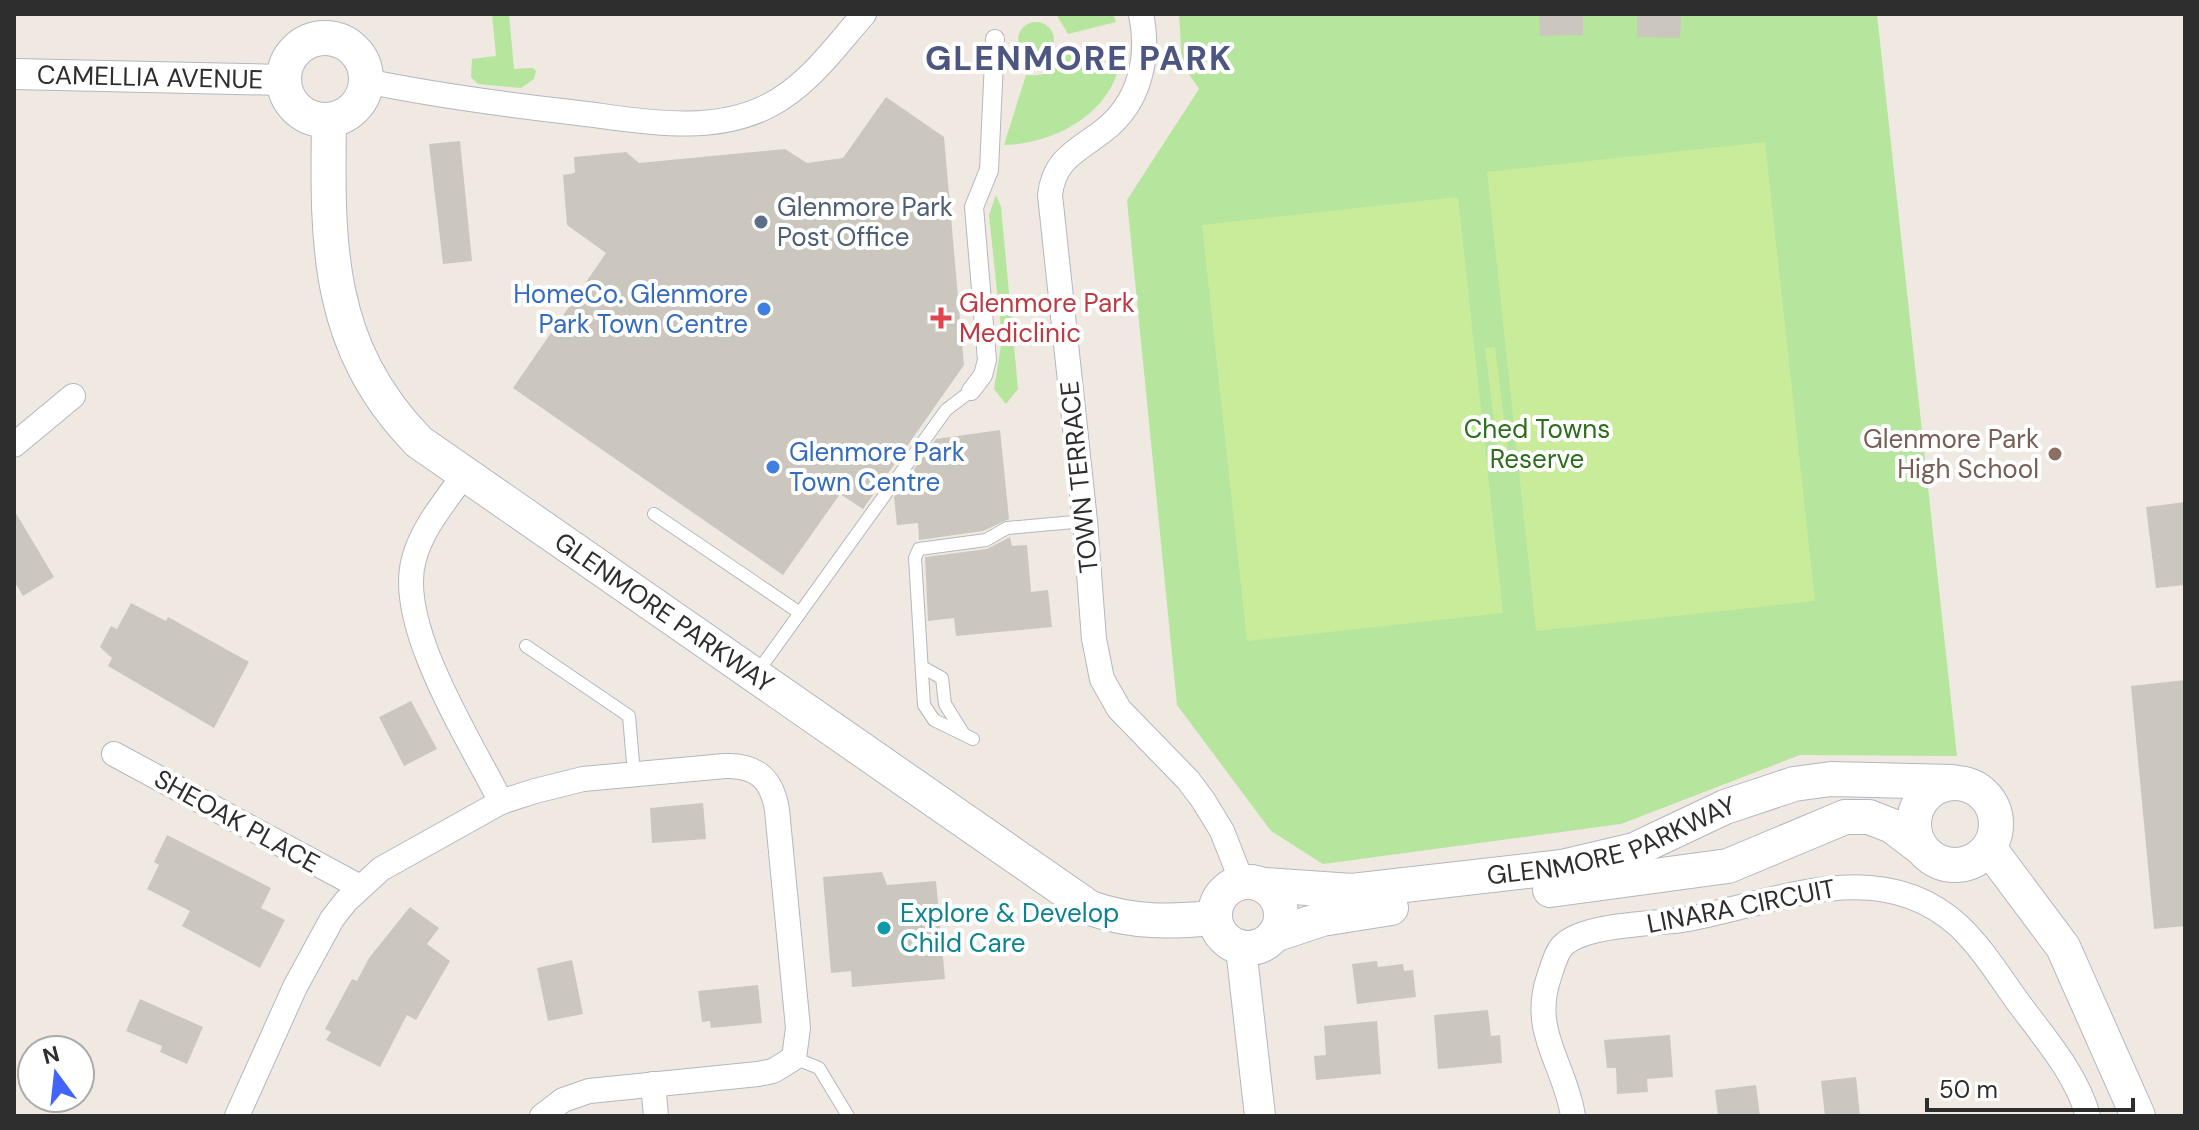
<svg xmlns="http://www.w3.org/2000/svg" width="2199" height="1130" font-family="'DM Sans',sans-serif">
<style>
.green{fill:#b6e59e}
.pitch{fill:#c9ec9a}
.building{fill:#cbc7bf}
.lines{fill:none;stroke-linecap:round;stroke-linejoin:round}
.service-casing{stroke:#b4b7c1;stroke-width:14}
.pedestrian-casing{stroke:#b4b7c1;stroke-width:20}
.minor-casing{stroke:#b4b7c1;stroke-width:26}
.tertiary-casing{stroke:#b4b7c1;stroke-width:32}
.secondary-casing{stroke:#b4b7c1;stroke-width:36}
.service{stroke:#fff;stroke-width:12}
.pedestrian{stroke:#fff;stroke-width:18}
.minor{stroke:#fff;stroke-width:24}
.tertiary{stroke:#fff;stroke-width:30}
.secondary{stroke:#fff;stroke-width:34}
.service-dot{fill:#5c6f8a;stroke:#fff;stroke-width:3}
.shop-dot{fill:#3f7fe0;stroke:#fff;stroke-width:3}
.health-dot{fill:#e0444e;stroke:#fff;stroke-width:3}
.education-dot{fill:#8d6e63;stroke:#fff;stroke-width:3}
.culture-dot{fill:#0f9aa8;stroke:#fff;stroke-width:3}
.labels{text-anchor:middle;dominant-baseline:central;stroke-width:8;stroke-linejoin:round;paint-order:stroke}
.street-label{font-size:26px;fill:#2e2e2e;stroke:#fff}
.service-label{font-size:26px;fill:#4e5e75;stroke:#fff;text-anchor:start}
.shop-label{font-size:26px;fill:#366cbe;stroke:#fff;text-anchor:end}
.health-label{font-size:26px;fill:#be3a42;stroke:#fff;text-anchor:start}
.park-label{font-size:26px;fill:#2c6e1b;stroke:#fff}
.education-label{font-size:26px;fill:#785e54;stroke:#fff;text-anchor:end}
.culture-label{font-size:26px;fill:#0d838f;stroke:#fff;text-anchor:start}
.district-label{font-size:34px;font-weight:bold;letter-spacing:2px;fill:#4d5680;stroke:#fff}
</style>
<rect width="100%" height="100%" fill="#efe9e1"/>
<g class="green">
<polygon points="492,14 509,14 514,69 533,68 536,71 534,79 521,88 478,84 471,77 472,59 496,56"/>
<polygon points="1056,14 1113,14 1116,22 1068,34"/>
<polygon points="1179,14 1877,14 1957,756 1800,755 1621,824 1323,864 1271,831 1177,705 1127,200 1199,89 1182,64"/>
<circle cx="1036" cy="40" r="18"/>
<path d="M1068 51 1120 63C1109 116 1052 144 1004 145L1026 75C1046 77 1060 70 1068 51Z"/>
<polygon points="996,195 1001,207 1018,389 1006,404 994,389 1002,339 989,215"/>
</g>
<g class="pitch">
<polygon points="1765,142 1815,601 1536,631 1487,172"/>
<polygon points="1458,197 1503,613 1247,641 1202,225"/>
<polygon points="1495,347 1509,461 1499,463 1485,348"/>
</g>
<g class="building">
<polygon points="1539,14 1583,14 1583,35 1540,36"/>
<polygon points="1637,14 1681,14 1680,38 1637,37"/>
<polygon points="886,97 944,137 964,365 863,509 840,494 783,575 513,388 606,253 567,225 563,175 575,173 574,157 626,152 639,163 785,149 807,163 843,158"/>
<polygon points="460,141 472,261 443,264 429,144"/>
<polygon points="1000,430 1009,519 983,531 919,540 918,523 897,525 894,497 936,439"/>
<polygon points="2185,502 2185,585 2156,588 2146,507"/>
<polygon points="14,510 54,577 23,596 14,581"/>
<polygon points="1010,537 1012,546 1027,545 1031,592 1048,590 1052,627 956,636 954,618 928,621 925,557 987,549"/>
<polygon points="131,603 166,621 168,617 249,662 214,728 108,666 112,658 100,647 111,626 117,629"/>
<polygon points="2185,680 2185,926 2154,929 2131,686"/>
<polygon points="411,701 437,749 404,766 379,717"/>
<polygon points="703,803 706,839 652,843 650,808"/>
<polygon points="167,835 271,888 261,908 285,920 260,968 182,926 190,911 147,889 159,865 154,862"/>
<polygon points="882,872 887,885 936,881 945,979 852,987 851,971 831,973 823,877"/>
<polygon points="410,907 439,928 427,944 450,961 416,1020 407,1015 380,1067 326,1040 331,1032 325,1029 352,979 357,981 369,958"/>
<polygon points="572,960 583,1014 548,1021 537,968"/>
<polygon points="1377,961 1378,967 1403,964 1404,971 1413,970 1416,997 1357,1004 1352,964"/>
<polygon points="758,985 762,1023 711,1028 710,1021 702,1022 698,991"/>
<polygon points="140,999 203,1027 187,1064 160,1052 162,1046 126,1031"/>
<polygon points="1488,1010 1491,1036 1500,1035 1502,1063 1438,1069 1434,1015"/>
<polygon points="1377,1021 1381,1074 1316,1080 1314,1056 1326,1055 1324,1026"/>
<polygon points="1670,1035 1673,1077 1647,1079 1648,1092 1617,1094 1616,1068 1607,1068 1604,1040"/>
<polygon points="1856,1077 1860,1116 1825,1116 1821,1081"/>
<polygon points="1756,1085 1760,1116 1718,1116 1715,1090"/>
</g>
<g class="lines">
<defs>
<g id="service">
<polyline points="654,514 800,613"/>
<polyline points="526,646 629,716 634,774"/>
<polyline points="922,667 942,678 945,704 963,733"/>
<polyline points="756,674 946,410 971,391"/>
<polyline points="973,739 934,720 924,705 915,558 919,549 986,540 1007,528 1085,521"/>
<polyline points="794,1058 819,1068 848,1116"/>
</g>
<polyline id="pedestrian" points="971,391 983,375 987,360 974,207 989,170 995,39"/>
<g id="minor">
<path d="M1141 14C1150 57 1140 103 1103 131 1077 151 1054 159 1050 195L1085 521 1094 639 1102 679 1119 709 1188 780 1203 800 1222 831 1242 882"/>
<path d="M366 81C433 95 501 104 570 112 634 119 707 137 768 106 808 86 835 47 864 14"/>
<polyline points="14,445 73,396"/>
<path d="M463 476C445 502 422 528 414 559 395 625 471 742 501 802"/>
<polyline points="114,754 360,887"/>
<polyline points="653,1084 656,1116"/>
<path d="M237 1116 295 987 332 919 346 901 381 869 501 802 535 791 583 779 725 766C757 765 772 779 777 810L798 1028 794 1058 773 1071 758 1074 589 1091 563 1100 542 1116"/>
<path d="M1573 1116C1565 1064 1530 1032 1549 977 1552 968 1555 957 1560 949 1577 924 1652 924 1682 920 1774 904 1878 852 1959 926 1981 947 1998 974 2015 998 2041 1034 2076 1072 2088 1116"/>
</g>
<g id="tertiary">
<path id="s1" d="M14 74 284 80"/>
<polyline points="1241,948 1260,1116"/>
</g>
<g id="secondary">
<circle cx="325" cy="79" r="41"/>
<path id="s2" d="M329 120C327 245 326 347 419 442L1090 908C1133 923 1170 922 1215 918"/>
<circle cx="1955" cy="824" r="41"/>
<polyline points="1989,848 2063,947 2138,1116"/>
<circle cx="1248" cy="915" r="33"/>
<path id="s3" d="M1264 885 1352 891 1562 867 1634 850 1725 807 1794 784 1831 779 1953 782"/>
<polyline points="1550,890 1728,866 1845,817 1869,817 1892,826 1921,848"/>
<polyline points="1274,935 1322,919 1391,908"/>
</g>
</defs>
<use href="#service" class="service-casing"/>
<use href="#pedestrian" class="pedestrian-casing"/>
<use href="#minor" class="minor-casing"/>
<use href="#tertiary" class="tertiary-casing"/>
<use href="#secondary" class="secondary-casing"/>
<use href="#service" class="service"/>
<use href="#pedestrian" class="pedestrian"/>
<use href="#minor" class="minor"/>
<use href="#tertiary" class="tertiary"/>
<use href="#secondary" class="secondary"/>
</g>
<circle class="service-dot" cx="761" cy="222" r="8"/>
<g class="shop-dot">
<circle cx="764" cy="309" r="8"/>
<circle cx="773" cy="467" r="8"/>
</g>
<path class="health-dot" d="M937 306h8v8h8v8h-8v8h-8v-8h-8v-8h8z"/>
<circle class="education-dot" cx="2055" cy="454" r="8"/>
<circle class="culture-dot" cx="884" cy="928" r="8"/>
<g class="labels">
<g class="street-label">
<text stroke="none"><textPath href="#s1" startOffset="136">CAMELLIA AVENUE</textPath></text>
<text transform="translate(1079 477) rotate(-96)">TOWN TERRACE</text>
<text stroke="none"><textPath href="#s2" startOffset="644">GLENMORE PARKWAY</textPath></text>
<text transform="translate(237 821) rotate(29)">SHEOAK PLACE</text>
<text stroke="none"><textPath href="#s3" startOffset="354">GLENMORE PARKWAY</textPath></text>
<text transform="translate(1741 906) rotate(-11)">LINARA CIRCUIT</text>
</g>
<g class="service-label">
<text x="777" y="207">Glenmore Park<tspan x="777" dy="30">Post Office</tspan></text>
</g>
<g class="shop-label">
<text x="748" y="294">HomeCo. Glenmore<tspan x="748" dy="30">Park Town Centre</tspan></text>
<text x="789" y="452" text-anchor="start">Glenmore Park<tspan x="789" dy="30">Town Centre</tspan></text>
</g>
<g class="health-label">
<text x="959" y="303">Glenmore Park<tspan x="959" dy="30">Mediclinic</tspan></text>
</g>
<g class="park-label">
<text x="1537" y="429">Ched Towns<tspan x="1537" dy="30">Reserve</tspan></text>
</g>
<g class="education-label">
<text x="2039" y="439">Glenmore Park<tspan x="2039" dy="30">High School</tspan></text>
</g>
<g class="culture-label">
<text x="900" y="913">Explore &amp; Develop<tspan x="900" dy="30">Child Care</tspan></text>
</g>
<g class="district-label">
<text x="1079" y="58">GLENMORE PARK</text>
</g>
</g>
<rect width="2199" height="1130" fill="none" stroke="#2e2e2e" stroke-width="32"/>
<g transform="translate(56 1074) rotate(345)"><circle r="38" fill="#ffffff" stroke="#ababab" stroke-width="2"/>
<path d="M0-6L14 30L0 20L-14 30Z" fill="#4264fb"/>
<text y="-12" font-size="22" font-weight="bold" text-anchor="middle" fill="#2e2e2e">N</text>
</g>
<path d="M1927 1098v12h206v-12" fill="none" stroke="#2e2e2e" stroke-width="4"/>
<text x="1939" y="1098" font-size="24" fill="#2e2e2e" stroke="#ffffff" stroke-width="6" paint-order="stroke">50 m</text>
</svg>
